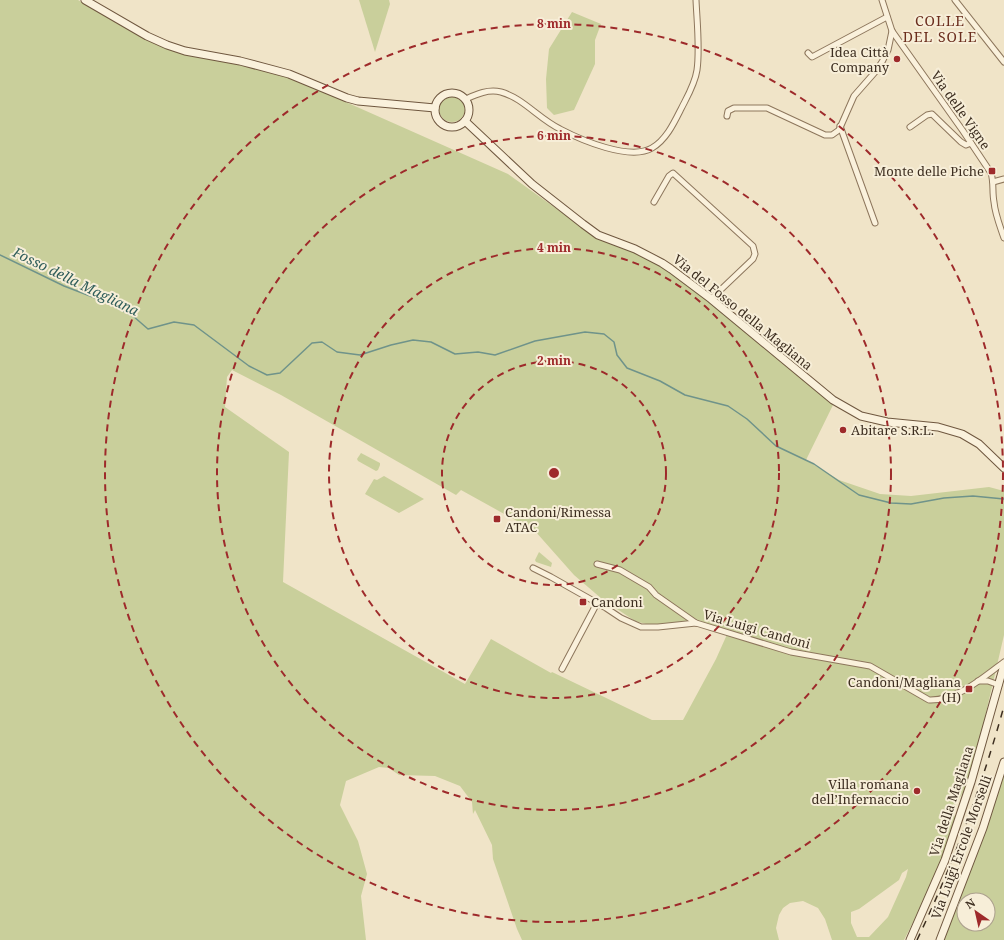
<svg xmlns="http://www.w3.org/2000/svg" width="1004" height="940" font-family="'Noto Serif',serif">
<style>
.green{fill:#c9cf9b;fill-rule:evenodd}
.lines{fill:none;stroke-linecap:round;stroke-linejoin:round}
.stream{stroke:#6f938a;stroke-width:1.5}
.street-casing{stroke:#8d765c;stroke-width:7}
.secondary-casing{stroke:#6f573f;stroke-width:9}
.street{stroke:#faf1dc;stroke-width:5}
.secondary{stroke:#faf1dc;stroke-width:7}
.rail{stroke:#3d2e20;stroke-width:1.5;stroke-dasharray:7 7;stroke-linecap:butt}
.ring{fill:none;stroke:#9e2a2b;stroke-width:2;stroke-dasharray:7 5}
.poi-dot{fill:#9e2a2b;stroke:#f7eed8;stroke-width:1.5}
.labels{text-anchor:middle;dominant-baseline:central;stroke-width:4;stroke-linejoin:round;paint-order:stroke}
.poi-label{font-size:13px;fill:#3d2e20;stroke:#f7eed8;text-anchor:end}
.street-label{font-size:13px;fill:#3d2e20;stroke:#f7eed8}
.neighbourhood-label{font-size:14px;letter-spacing:1px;fill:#6b2e1e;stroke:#f7eed8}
.water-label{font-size:14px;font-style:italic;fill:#2f5d5a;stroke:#f7eed8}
.centre{fill:#9e2a2b;stroke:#f7eed8;stroke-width:2}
.ring-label{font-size:12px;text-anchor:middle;font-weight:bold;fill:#9e2a2b;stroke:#f7eed8;stroke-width:4;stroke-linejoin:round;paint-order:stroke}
</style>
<rect width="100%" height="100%" fill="#f0e4c8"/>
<g class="green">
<path d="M0 0H78L160 45 285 75 508 174 589 232 656 261 674 273 833 405 806 460 839 480 880 494 911 496 989 487 1004 491V635L970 782 951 811 956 818 933 883 904 940H832L825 919 818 908 803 901 790 903 783 908 779 915 776 928 779 940H522L517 929 493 859 492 845 475 810 473 814 472 802 460 786 435 776 399 775 389 768 379 767 346 781 340 805 358 841 367 874 361 896 366 940H0ZM232 370 281 395 456 495 461 490 535 531 574 575 602 599 635 621 646 624 653 625 698 622 729 630 716 659 683 720H652L552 672 551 673 491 639 465 684 283 582 289 452 225 407 227 377ZM908 869 906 877 888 917 869 937H857L851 923V912L859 909 899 880 902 873Z"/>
<polygon points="359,0 389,0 390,4 375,52"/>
<polygon points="572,12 601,24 595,40 595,64 574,110 554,115 547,108 546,79 549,49"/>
<circle cx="452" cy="109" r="13"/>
<polygon points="361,453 380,463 380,465 378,470 376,471 358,461 357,459"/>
<polygon points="384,476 424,499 399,513 365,494 374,479 377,480"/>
<polygon points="539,552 552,563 551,567 536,562 535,560"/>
<path d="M1004 770V940H943ZM964 900H988V924H964Z"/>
</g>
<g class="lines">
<polyline class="stream" points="0,255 64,286 103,301 133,316 148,329 174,322 194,325 249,366 267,375 280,373 312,343 322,342 337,352 360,355 391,345 413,340 431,342 455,354 478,352 495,355 535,341 585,332 604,334 614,342 617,355 627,368 660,381 685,395 728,406 747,419 776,446 814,464 859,495 891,503 911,504 944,498 973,496 1004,499"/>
<defs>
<g id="street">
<path d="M882 0 892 31 963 131 991 173C994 182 992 192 994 202 995 214 1000 226 1004 238"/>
<polyline points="955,0 1004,62"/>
<polyline points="808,53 812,57 887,17"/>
<path d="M466 99C477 94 488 89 501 92 523 98 539 119 560 129 581 140 630 161 652 148 666 140 674 123 681 109 687 97 695 84 697 70 700 49 697 22 696 0"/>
<polyline points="727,116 728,111 734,108 767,108 825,135 832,135 839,130 854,96 876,71 882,62 888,50 892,31"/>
<polyline points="840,126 875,223"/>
<polyline points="910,127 927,115 932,114 961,142 966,145 971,143"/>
<polyline points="993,182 1004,179"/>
<polyline points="654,202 669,176 673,173 753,246 755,254 753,259 711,299"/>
<polyline points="597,564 620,570 649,587 656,595 696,623"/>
<path d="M533 568 551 577 606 608 621 618 641 627H658L696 623 791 652 870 666 929 700C957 701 982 678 1004 662"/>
<polyline points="562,669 597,603"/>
<polyline points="978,681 988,681 999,685"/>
</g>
<g id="secondary">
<polyline points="85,0 147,36 167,45 185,51 240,61 289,74 347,98 358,101 435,108"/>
<circle cx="452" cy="110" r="17"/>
<polyline points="465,121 532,184 583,224 598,235 635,249 662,263 671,269 711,299 833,400 861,416 887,422 938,427 962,434 979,444 1004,468"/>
<polyline points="910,940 945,860 971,782 1004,665"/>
<polyline points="940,940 983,828 1004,762"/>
</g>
</defs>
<use href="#street" class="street-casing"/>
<use href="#secondary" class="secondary-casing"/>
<use href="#street" class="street"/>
<use href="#secondary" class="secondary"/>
<path class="rail" d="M917 940C953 865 982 786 1004 706"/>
</g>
<g class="ring">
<circle cx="554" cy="473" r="112"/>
<circle cx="554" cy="473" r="225"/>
<circle cx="554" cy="473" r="337"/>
<circle cx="554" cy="473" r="449"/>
</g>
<g class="poi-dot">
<circle cx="897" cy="59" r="4"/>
<rect x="988" y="167" width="8" height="8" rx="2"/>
<circle cx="843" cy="430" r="4"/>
<rect x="493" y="515" width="8" height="8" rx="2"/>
<rect x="579" y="598" width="8" height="8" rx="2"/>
<rect x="965" y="685" width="8" height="8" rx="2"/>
<circle cx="917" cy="791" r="4"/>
</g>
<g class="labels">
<g class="poi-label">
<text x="889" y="52">Idea Città<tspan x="889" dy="15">Company</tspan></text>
<text x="984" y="171">Monte delle Piche</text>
<text x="851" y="430" text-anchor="start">Abitare S.R.L.</text>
<text x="505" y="512" text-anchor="start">Candoni/Rimessa<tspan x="505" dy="15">ATAC</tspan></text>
<text x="591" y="602" text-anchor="start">Candoni</text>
<text x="961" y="682">Candoni/Magliana<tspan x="961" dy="15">(H)</tspan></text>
<text x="909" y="784">Villa romana<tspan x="909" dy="15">dell’Infernaccio</tspan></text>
</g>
<g class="street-label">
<text transform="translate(961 110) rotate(55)">Via delle Vigne</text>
<text transform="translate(743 312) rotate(39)">Via del Fosso della Magliana</text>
<text transform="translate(757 629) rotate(16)">Via Luigi Candoni</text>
<text transform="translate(951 801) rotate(-72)">Via della Magliana</text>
<text transform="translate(961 847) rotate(-70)">Via Luigi Ercole Morselli</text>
</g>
<g class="neighbourhood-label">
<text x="940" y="20">COLLE<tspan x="940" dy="16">DEL SOLE</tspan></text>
</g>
<g class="water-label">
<text transform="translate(76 281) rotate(26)">Fosso della Magliana</text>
</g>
</g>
<circle cx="554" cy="473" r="6" class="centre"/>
<g class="ring-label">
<text x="554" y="28">8 min</text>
<text x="554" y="140">6 min</text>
<text x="554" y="252">4 min</text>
<text x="554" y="365">2 min</text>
</g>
<g transform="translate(976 912) rotate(326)"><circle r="19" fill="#f7eed8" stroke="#ada18e"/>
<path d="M0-3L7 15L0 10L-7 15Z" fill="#9e2a2b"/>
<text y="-6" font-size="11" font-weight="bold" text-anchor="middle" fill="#3d2e20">N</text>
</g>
</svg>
